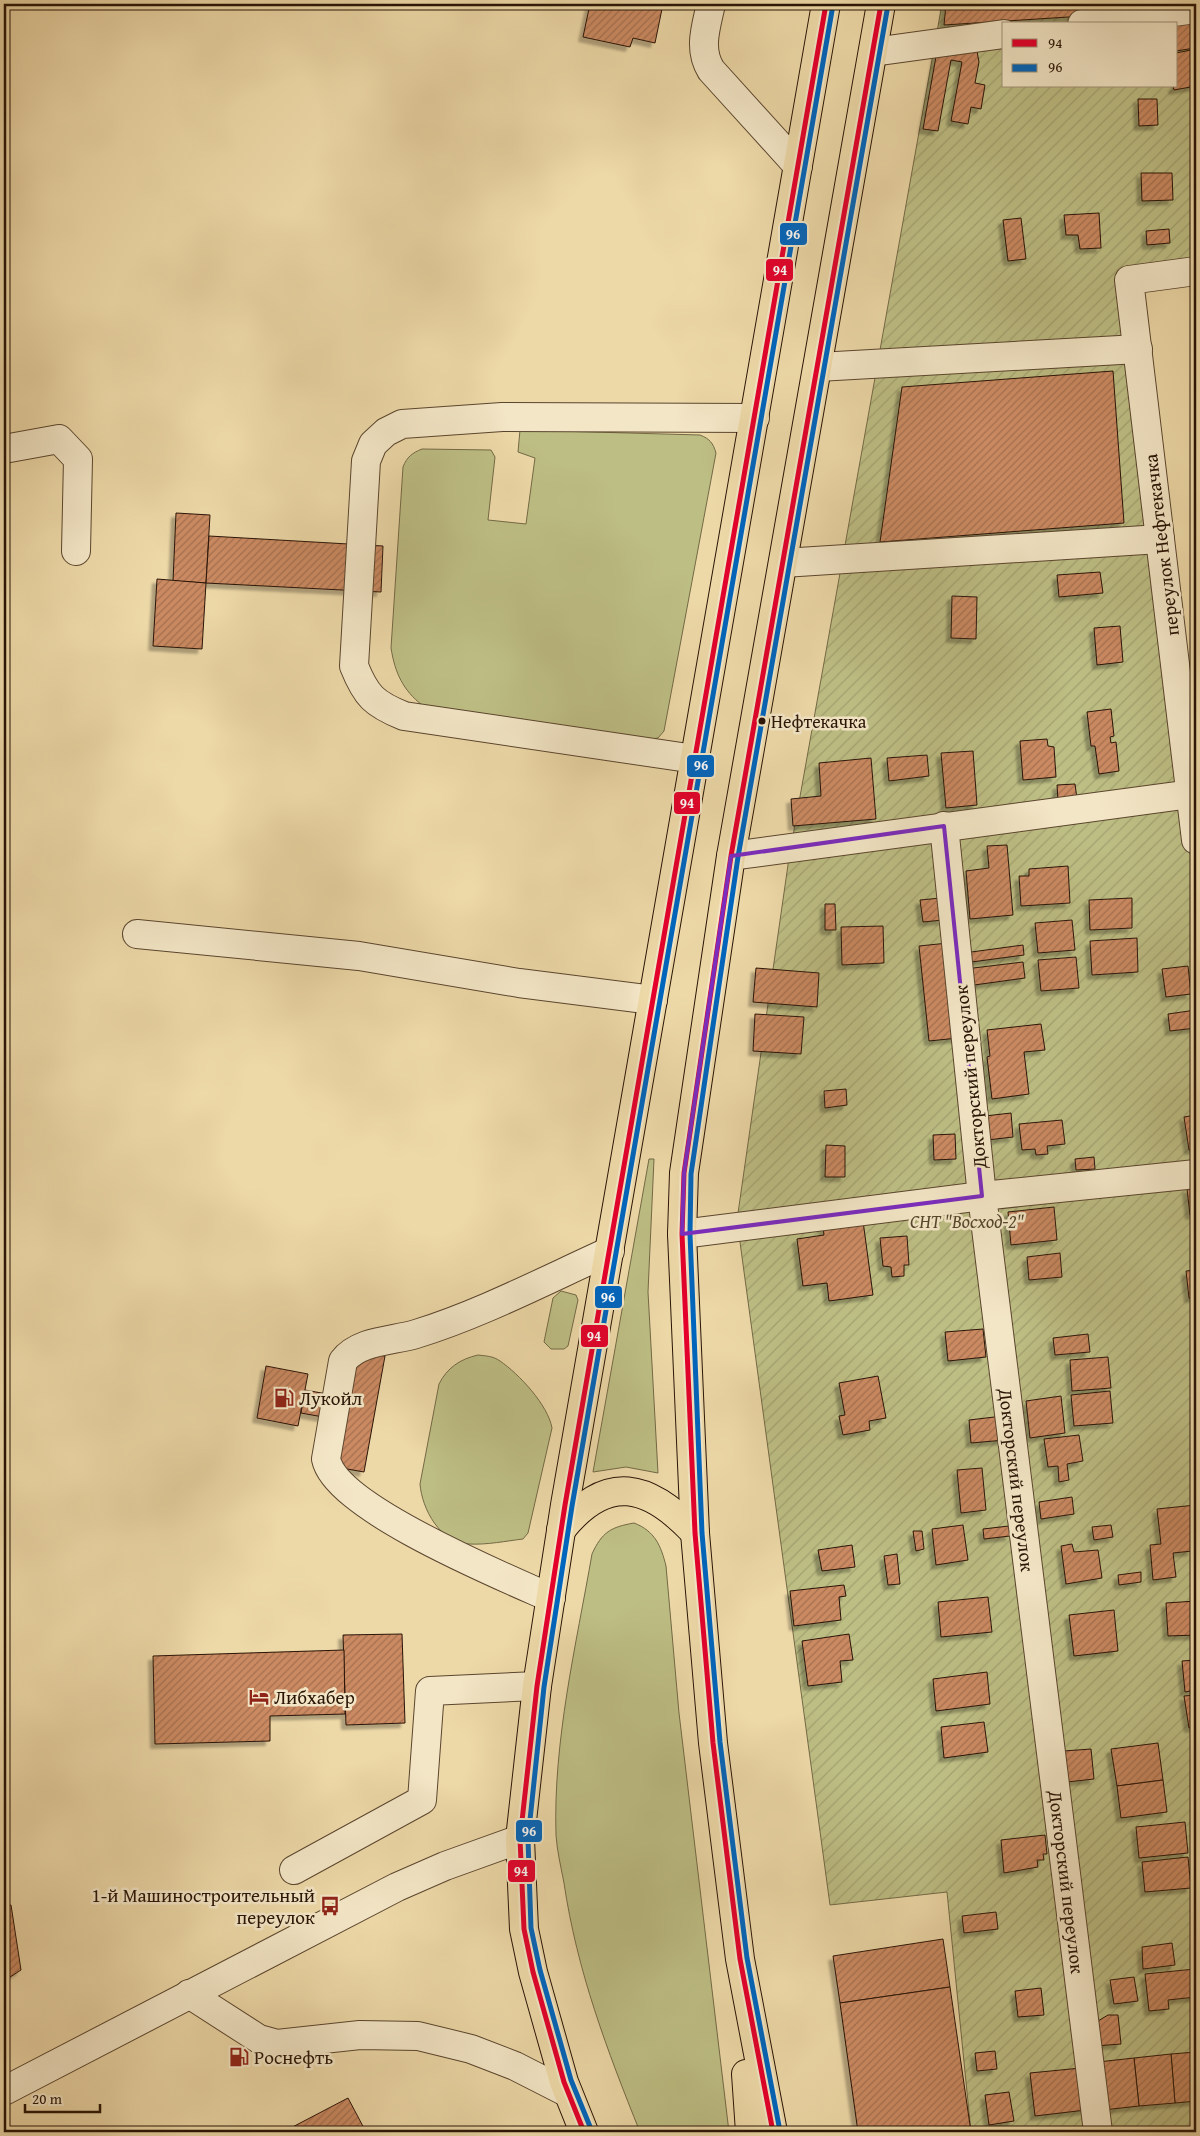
<svg xmlns="http://www.w3.org/2000/svg" width="1200" height="2136" font-family="'Gentium Book Plus',serif">
<style>
.grass{fill:#bdbe84;stroke:#736945}
.garden{fill:url(#garden-furrows);stroke:#736945;fill-rule:evenodd}
.building{fill:url(#building-hatch);stroke:#291406;filter:url(#shadow)}
.lines{fill:none;stroke-linecap:round;stroke-linejoin:round}
.minor-casing{stroke:#5a452e;stroke-width:30}
.highway-casing{stroke:#291406;stroke-width:30}
.minor{stroke:#f3e6c6;stroke-width:28}
.highway{stroke:#edd8a7;stroke-width:28}
.bus-1-casing{stroke:#f3e6c6;stroke-width:9}
.bus-2-casing{stroke:#f3e6c6;stroke-width:9}
.bus-1{stroke:#e4002b;stroke-width:5}
.bus-2{stroke:#0065bd;stroke-width:5}
.marked{fill:none;stroke:#7b2cbf;stroke-width:4;stroke-linejoin:round}
.bus-dot{fill:#291406;stroke:#f3e6c6;stroke-width:2}
.labels{text-anchor:middle;dominant-baseline:central;stroke-width:5;stroke-linejoin:round;paint-order:stroke}
.bus-label{font-size:18px;fill:#291406;stroke:#f3e6c6;text-anchor:start}
.street-label{font-size:19px;fill:#291406;stroke:#f3e6c6}
.park-label{font-size:19px;font-style:italic;fill:#55472c;stroke:#f3e6c6}
.poi-label{font-size:19px;fill:#291406;stroke:#f3e6c6;text-anchor:start}
.line-badge{stroke:#f3e6c6;stroke-width:2}
.badge-label{font-size:14px;text-anchor:middle;font-weight:bold;fill:#fff}
</style>
<defs>
<pattern id="garden-furrows" width="10" height="10" patternUnits="userSpaceOnUse" patternTransform="scale(1.25)"><rect width="10" height="10" fill="#bdbe84"/><path d="M-1 1l2-2M0 10L10 0M9 11l2-2" fill="none" stroke="#a2a270"/></pattern>
<pattern id="building-hatch" width="6" height="6" patternUnits="userSpaceOnUse" patternTransform="scale(1.25)"><rect width="6" height="6" fill="#cb8a62"/><path d="M-1 1l2-2M0 6l6-6M5 7l2-2" fill="none" stroke="#a5704f"/></pattern>
<filter id="shadow"><feDropShadow dx="-4.5" dy="4.5" stdDeviation="1" flood-color="#0004"/></filter>
</defs>
<rect width="100%" height="100%" fill="#edd8a7"/>
<filter id="stains"><feTurbulence type="fractalNoise" baseFrequency=".004" numOctaves="4"/><feColorMatrix values="0 0 0 0 .2 0 0 0 0 .09 0 0 0 0 .02 0 0 0 .5 -.17"/></filter>
<radialGradient id="worn" r=".72"><stop offset=".6" stop-color="#630" stop-opacity="0"/><stop offset="1" stop-color="#630" stop-opacity=".3"/></radialGradient>
<g class="grass">
<path d="M520 430 700 435C710 439 713 443 716 453L664 731 658 738 651 739 422 705C403 690 395 673 391 648L403 467C407 457 412 453 422 449L491 450 495 457 488 520 526 524 535 458 518 452Z"/>
<polygon points="649,1159 654,1159 648,1292 658,1473 626,1467 593,1472"/>
<polygon points="561,1291 576,1295 578,1300 568,1346 564,1349 551,1349 544,1342 553,1298"/>
<path d="M478 1355C486 1356 493 1356 500 1361 519 1374 548 1405 552 1428L528 1533 523 1539C506 1541 487 1545 469 1544 440 1543 422 1509 420 1484L439 1384C447 1368 460 1359 478 1355Z"/>
<path d="M634 1523C655 1531 661 1546 666 1566L679 1713 729 2132H640C607 2050 577 1971 564 1883 561 1867 557 1851 556 1835 553 1741 576 1646 592 1554 602 1532 611 1527 634 1523Z"/>
</g>
<path class="garden" d="M942 4H1196V280L1138 287 1196 776V2132H971L947 1892 830 1905 737 1220 789 858ZM1004 24H1176V86H1004Z"/>
<g class="building">
<polygon points="590,4 663,4 655,43 633,38 630,47 583,37"/>
<polygon points="946,4 1130,4 1131,13 944,25"/>
<polygon points="1191,23 1195,48 1176,51 1176,25"/>
<polygon points="976,46 979,62 975,83 985,85 981,109 971,107 968,124 951,121 962,62 951,60 938,131 923,129 937,51"/>
<polygon points="1196,49 1196,86 1174,90 1173,86 1176,86 1176,53"/>
<polygon points="1138,99 1157,99 1158,125 1139,126"/>
<polygon points="1141,173 1172,173 1173,200 1142,201"/>
<polygon points="1099,213 1101,248 1080,249 1078,235 1066,235 1064,215"/>
<polygon points="1021,218 1026,259 1008,261 1003,220"/>
<polygon points="1169,229 1170,243 1147,245 1146,231"/>
<polygon points="1113,371 1124,523 880,542 902,387"/>
<polygon points="176,513 210,515 206,583 173,581"/>
<polygon points="209,536 383,546 381,592 206,583"/>
<polygon points="1100,572 1103,593 1059,597 1057,575"/>
<polygon points="157,579 206,583 202,649 153,646"/>
<polygon points="952,596 977,597 976,639 951,638"/>
<polygon points="1120,626 1123,662 1097,665 1094,628"/>
<polygon points="1111,709 1114,736 1110,737 1111,743 1116,742 1119,771 1099,774 1095,746 1091,746 1087,712"/>
<polygon points="1047,739 1048,746 1054,747 1056,777 1023,780 1020,741"/>
<polygon points="973,751 977,805 946,808 941,753"/>
<polygon points="927,755 929,776 889,781 887,758"/>
<polygon points="871,758 876,819 793,826 791,799 821,796 819,763"/>
<polygon points="1075,784 1077,799 1058,800 1057,785"/>
<polygon points="1007,845 1013,915 970,919 966,871 989,868 987,846"/>
<polygon points="1068,866 1070,903 1021,906 1019,876 1029,876 1029,869"/>
<polygon points="941,898 943,920 923,922 920,900"/>
<polygon points="1132,898 1132,928 1090,930 1089,900"/>
<polygon points="825,904 835,904 836,930 825,930"/>
<polygon points="1072,920 1075,950 1038,953 1035,923"/>
<polygon points="883,926 884,963 842,965 841,927"/>
<polygon points="1137,938 1138,972 1092,975 1090,941"/>
<polygon points="948,943 958,1038 929,1041 919,946"/>
<polygon points="1023,945 1024,955 964,963 964,953"/>
<polygon points="1076,957 1079,988 1041,991 1038,960"/>
<polygon points="1023,962 1025,978 967,986 965,969"/>
<polygon points="1188,966 1191,994 1166,997 1162,969"/>
<polygon points="756,968 819,973 817,1007 753,1002"/>
<polygon points="1196,1010 1196,1028 1170,1031 1168,1014"/>
<polygon points="755,1014 804,1017 801,1054 753,1051"/>
<polygon points="1041,1024 1045,1050 1024,1052 1029,1094 992,1099 987,1057 990,1056 987,1030"/>
<polygon points="846,1089 847,1105 825,1108 824,1091"/>
<polygon points="1011,1113 1013,1137 987,1140 985,1116"/>
<polygon points="1196,1115 1196,1149 1189,1150 1184,1117"/>
<polygon points="1062,1120 1065,1144 1047,1146 1048,1154 1036,1155 1035,1149 1022,1150 1019,1124"/>
<polygon points="955,1134 956,1159 934,1160 933,1135"/>
<polygon points="826,1145 845,1146 845,1177 825,1177"/>
<polygon points="1094,1157 1095,1169 1076,1170 1075,1159"/>
<polygon points="1196,1188 1196,1214 1190,1215 1187,1189"/>
<polygon points="1054,1207 1057,1240 1011,1245 1008,1212"/>
<polygon points="863,1221 873,1295 829,1301 827,1283 803,1286 797,1239 824,1235 823,1227"/>
<polygon points="907,1236 909,1265 904,1265 904,1276 892,1277 891,1267 883,1266 880,1238"/>
<polygon points="1060,1253 1062,1277 1029,1280 1027,1257"/>
<polygon points="1196,1270 1196,1297 1189,1298 1186,1271"/>
<polygon points="983,1329 986,1357 948,1361 945,1332"/>
<polygon points="1088,1334 1090,1352 1055,1355 1053,1338"/>
<polygon points="358,1351 385,1356 364,1472 336,1467 345,1421 301,1413 305,1390 349,1398"/>
<polygon points="1108,1357 1111,1388 1072,1391 1070,1360"/>
<polygon points="266,1366 308,1374 298,1426 257,1418"/>
<polygon points="878,1376 886,1418 869,1421 870,1430 843,1435 839,1416 845,1415 839,1383"/>
<polygon points="1110,1391 1113,1423 1074,1426 1071,1395"/>
<polygon points="1061,1396 1065,1433 1030,1438 1026,1401"/>
<polygon points="1003,1416 1005,1440 971,1443 969,1420"/>
<polygon points="1079,1435 1083,1461 1067,1464 1069,1480 1059,1482 1058,1466 1048,1467 1044,1439"/>
<polygon points="982,1468 986,1510 961,1513 957,1470"/>
<polygon points="1072,1497 1074,1514 1041,1519 1039,1502"/>
<polygon points="1196,1505 1196,1545 1192,1545 1192,1551 1173,1553 1176,1577 1153,1580 1150,1545 1161,1544 1157,1509"/>
<polygon points="963,1525 968,1560 936,1565 932,1529"/>
<polygon points="1111,1525 1113,1537 1094,1540 1092,1527"/>
<polygon points="1009,1526 1010,1536 984,1539 983,1529"/>
<polygon points="913,1531 922,1531 924,1549 916,1551"/>
<polygon points="1072,1544 1074,1552 1098,1550 1102,1578 1066,1584 1061,1546"/>
<polygon points="852,1545 855,1567 822,1571 818,1550"/>
<polygon points="897,1554 900,1584 888,1585 884,1556"/>
<polygon points="1141,1572 1141,1582 1119,1585 1118,1575"/>
<polygon points="844,1585 846,1596 839,1597 841,1620 794,1626 790,1591"/>
<polygon points="988,1597 992,1632 941,1637 938,1602"/>
<polygon points="1196,1601 1196,1635 1168,1636 1166,1603"/>
<polygon points="1114,1610 1118,1651 1074,1656 1069,1615"/>
<polygon points="402,1634 405,1723 346,1725 343,1635"/>
<polygon points="849,1634 853,1660 840,1661 842,1682 808,1686 802,1641"/>
<polygon points="344,1650 345,1714 270,1716 270,1741 155,1744 153,1656"/>
<polygon points="1196,1660 1196,1690 1185,1692 1182,1661"/>
<polygon points="987,1672 990,1704 936,1711 933,1679"/>
<polygon points="1196,1695 1196,1727 1189,1728 1184,1696"/>
<polygon points="984,1722 988,1752 944,1758 941,1727"/>
<polygon points="1158,1743 1163,1780 1117,1786 1111,1749"/>
<polygon points="1091,1749 1094,1779 1067,1782 1064,1751"/>
<polygon points="1163,1780 1167,1812 1121,1818 1117,1786"/>
<polygon points="1185,1822 1188,1853 1139,1858 1136,1827"/>
<polygon points="1045,1835 1047,1854 1043,1854 1044,1860 1037,1860 1038,1867 1004,1873 1001,1840"/>
<polygon points="1188,1857 1191,1888 1145,1892 1142,1862"/>
<polygon points="11,1905 21,1970 7,1979 4,1974 4,1906"/>
<polygon points="996,1912 998,1929 964,1933 962,1916"/>
<polygon points="943,1939 950,1987 840,2003 833,1956"/>
<polygon points="1172,1943 1175,1965 1143,1969 1142,1947"/>
<polygon points="1195,1969 1196,1997 1168,2000 1169,2009 1149,2011 1145,1974"/>
<polygon points="1134,1977 1138,2001 1114,2004 1110,1980"/>
<polygon points="950,1987 971,2132 858,2132 840,2003"/>
<polygon points="1041,1988 1044,2015 1018,2017 1015,1991"/>
<polygon points="1108,2015 1118,2015 1121,2044 1095,2046 1093,2024"/>
<polygon points="995,2051 997,2069 977,2071 975,2053"/>
<polygon points="1196,2052 1196,2101 1175,2103 1171,2054"/>
<polygon points="1171,2054 1175,2103 1139,2106 1134,2058"/>
<polygon points="1134,2058 1139,2106 1103,2110 1098,2062"/>
<polygon points="1081,2068 1086,2110 1035,2116 1030,2073"/>
<polygon points="1009,2092 1014,2121 989,2125 985,2095"/>
<polygon points="348,2098 366,2132 283,2132"/>
</g>
<g class="lines">
<defs>
<g id="minor">
<path d="M711 4C706 27 698 49 711 70L798 166"/>
<polyline points="1082,24 1196,9"/>
<polyline points="873,52 1004,34"/>
<polyline points="1196,271 1129,280 1196,840"/>
<polyline points="818,367 1138,349"/>
<polyline points="4,449 59,439 78,459 76,551"/>
<polyline points="783,563 1160,539"/>
<path d="M695 759 404 716C374 704 366 696 354 666L366 461 373 444 386 432 402 424 502 417 755 418"/>
<polyline points="944,826 982,1196 1098,2132"/>
<polyline points="731,856 1191,794"/>
<polyline points="137,934 359,956 519,983 653,1000"/>
<polyline points="682,1234 982,1196 1196,1174"/>
<path d="M551 1598C504 1577 336 1508 326 1459L343 1361C359 1340 393 1341 416 1334 481 1314 548 1279 610 1251"/>
<polyline points="294,1870 422,1800 430,1691 537,1686"/>
<polyline points="189,1994 259,2039 277,2044 360,2035 418,2036 471,2049 515,2066 568,2093"/>
<polyline points="4,2091 397,1887 445,1866 520,1839"/>
</g>
<g id="highway">
<path d="M561 1530C607 1472 649 1484 695 1533"/>
<polyline points="746,2074 750,2132"/>
<polyline points="584,2132 564,2082 533,1972 524,1929 520,1839 537,1686 565,1505 826,4"/>
<polyline points="773,2132 740,1959 713,1743 695,1533 682,1234 684,1173 731,856 881,4"/>
</g>
</defs>
<use href="#minor" class="minor-casing"/>
<use href="#highway" class="highway-casing"/>
<use href="#minor" class="minor"/>
<use href="#highway" class="highway"/>
<defs>
<g id="bus-1">
<polyline points="584,2132 564,2082 533,1972 524,1929 520,1839 537,1686 565,1505 826,4"/>
<polyline points="773,2132 740,1959 713,1743 695,1533 682,1234 684,1173 731,856 881,4"/>
</g>
<g id="bus-2">
<polyline points="591,2129 571,2080 540,1970 531,1928 528,1839 544,1687 572,1506 833,5"/>
<polyline points="780,2131 747,1958 720,1742 702,1533 690,1234 691,1174 738,857 888,5"/>
</g>
</defs>
<use href="#bus-1" class="bus-1-casing"/>
<use href="#bus-2" class="bus-2-casing"/>
<use href="#bus-1" class="bus-1"/>
<use href="#bus-2" class="bus-2"/>
</g>
<path class="marked" d="M944 826 982 1196 682 1234 684 1173 731 856Z"/>
<defs>
<symbol id="fuel-bare" viewBox="-9 -9 18 18"><path d="M-5.5-6h7V0h2V4h1.3V-2.5L3-4.5l.8-.8L6-3V5H2.5V1h-1V6h-7ZM-4.2-4.7v3.2H.2V-4.7Z" fill="#8f2418" stroke="#f3e6c6" stroke-width="2.5" paint-order="stroke"/></symbol>
<symbol id="hotel-bare" viewBox="-9 -9 18 18"><path d="M-6-4.5h1.5V1H6V5H4.5V3h-9V5H-6ZM-4 0a1.8 1.8 0 1 1 3.6 0ZM.5 0V-2.5h3Q6-2.5 6 0Z" fill="#8f2418" stroke="#f3e6c6" stroke-width="2.5" paint-order="stroke"/></symbol>
<symbol id="bus-bare" viewBox="-9 -9 18 18"><path d="M-5-6H5V4H4V6H2V4H-2V6H-4V4H-5ZM-3.5-4V0h7V-4ZM-3.5 1.2v1.5H-2V1.2ZM2 1.2v1.5H3.5V1.2Z" fill="#8f2418" stroke="#f3e6c6" stroke-width="2.5" paint-order="stroke"/></symbol>
</defs>
<g fill-rule="evenodd">
<use href="#fuel-bare" x="270" y="1384" width="28" height="28"/>
<use href="#hotel-bare" x="245" y="1683" width="28" height="28"/>
<use href="#bus-bare" x="316" y="1892" width="28" height="28"/>
<use href="#fuel-bare" x="225" y="2043" width="28" height="28"/>
</g>
<circle class="bus-dot" cx="762" cy="721" r="4.5"/>
<g class="labels">
<g class="bus-label">
<text x="771" y="721">Нефтекачка</text>
</g>
<g class="street-label">
<text transform="translate(1161 545) rotate(-97)">переулок Нефтекачка</text>
<text transform="translate(970 1077) rotate(-96)">Докторский переулок</text>
<text transform="translate(1017 1480) rotate(83)">Докторский переулок</text>
<text transform="translate(1067 1882) rotate(83)">Докторский переулок</text>
</g>
<g class="park-label">
<text x="967" y="1221">СНТ "Восход-2"</text>
</g>
<g class="poi-label">
<text x="299" y="1398">Лукойл</text>
<text x="274" y="1697">Либхабер</text>
<text x="315" y="1895" text-anchor="end">1-й Машиностроительный<tspan x="315" dy="22">переулок</tspan></text>
<text x="254" y="2057">Роснефть</text>
</g>
</g>
<g class="line-badge">
<rect x="779" y="222" width="29" height="24" rx="5" fill="#0065bd"/>
<rect x="765" y="258" width="29" height="24" rx="5" fill="#e4002b"/>
<rect x="686" y="754" width="29" height="24" rx="5" fill="#0065bd"/>
<rect x="673" y="791" width="28" height="24" rx="5" fill="#e4002b"/>
<rect x="594" y="1285" width="29" height="24" rx="5" fill="#0065bd"/>
<rect x="580" y="1324" width="29" height="24" rx="5" fill="#e4002b"/>
<rect x="515" y="1819" width="28" height="24" rx="5" fill="#0065bd"/>
<rect x="507" y="1859" width="29" height="24" rx="5" fill="#e4002b"/>
</g>
<g class="badge-label">
<text x="793" y="239">96</text>
<text x="780" y="275">94</text>
<text x="701" y="770">96</text>
<text x="687" y="808">94</text>
<text x="608" y="1302">96</text>
<text x="594" y="1341">94</text>
<text x="529" y="1836">96</text>
<text x="521" y="1876">94</text>
</g>
<rect width="1200" height="2136" fill="none" stroke="#edd8a7" stroke-width="20"/>
<rect x="5" y="5" width="1190" height="2126" fill="none" stroke="#291406" stroke-width="2.5"/>
<rect x="10" y="10" width="1180" height="2116" fill="none" stroke="#291406"/>
<rect x="1002" y="22" width="175" height="65" fill="#f3e6c6" stroke="#a29279"/>
<rect x="1012" y="39" width="25" height="8" fill="#e4002b" stroke="#a29279"/>
<text x="1048" y="48" font-size="15" fill="#291406">94</text>
<rect x="1012" y="64" width="25" height="8" fill="#0065bd" stroke="#a29279"/>
<text x="1048" y="72" font-size="15" fill="#291406">96</text>
<path d="M25 2104v8h75v-8" fill="none" stroke="#291406" stroke-width="2.5"/>
<text x="32" y="2104" font-size="15" fill="#291406" stroke="#f3e6c6" stroke-width="4" paint-order="stroke">20 m</text>
<rect width="100%" height="100%" filter="url(#stains)"/>
<rect width="100%" height="100%" fill="url(#worn)"/>
</svg>
